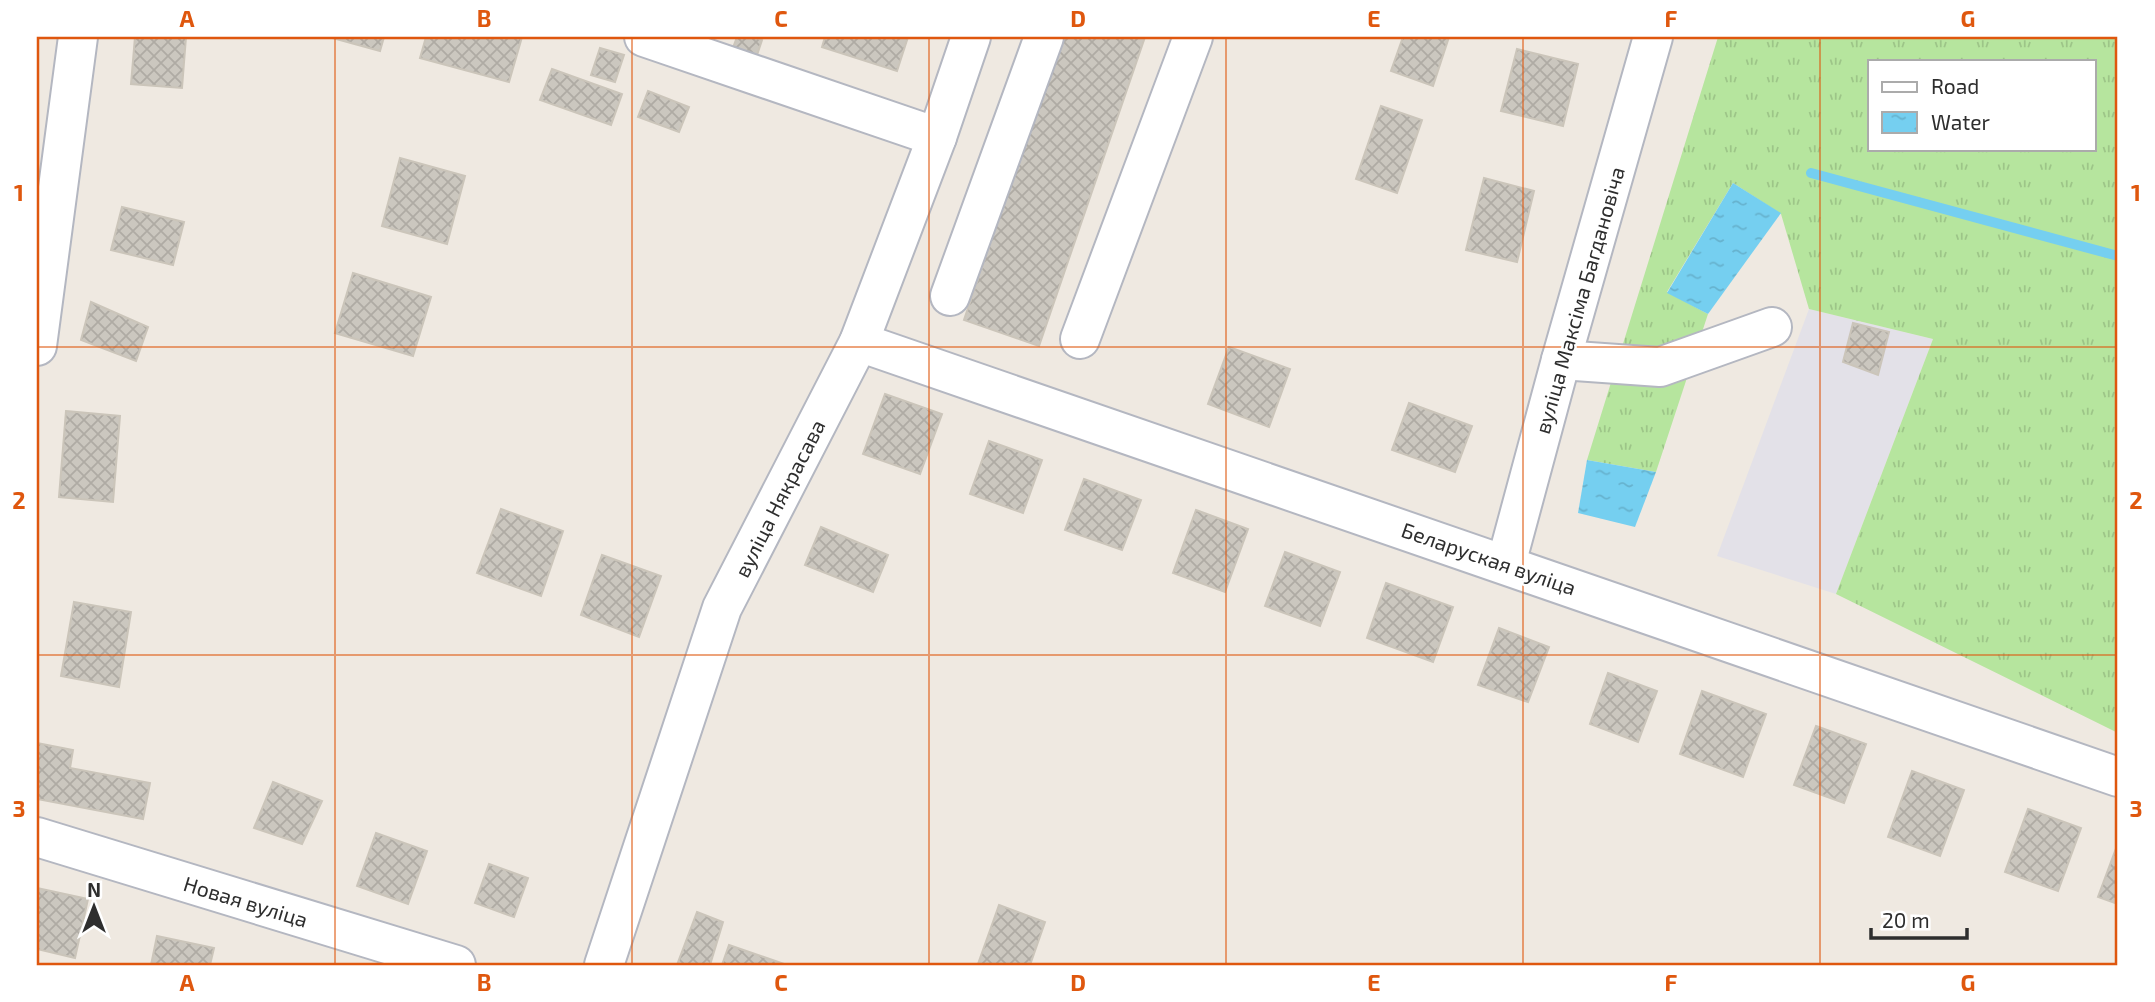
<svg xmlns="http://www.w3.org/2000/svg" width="2155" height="1002" font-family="'Exo 2',sans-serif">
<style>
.industrial{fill:#e3e1e8}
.grass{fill:url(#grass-tufts);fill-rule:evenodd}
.water{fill:url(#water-ripples)}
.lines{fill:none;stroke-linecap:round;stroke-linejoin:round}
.stream{stroke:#75cff0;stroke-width:10}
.building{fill:url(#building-cross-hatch);stroke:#cbc5ba;stroke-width:2}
.minor-casing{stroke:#b4b7c1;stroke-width:42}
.minor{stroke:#fff;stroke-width:38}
.grid{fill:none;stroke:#df570e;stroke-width:2;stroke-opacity:0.55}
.labels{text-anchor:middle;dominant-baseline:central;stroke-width:5;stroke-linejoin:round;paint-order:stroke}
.street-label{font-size:21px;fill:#2e2e2e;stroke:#fff}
.neatline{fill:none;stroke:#df570e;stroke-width:2.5}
.grid-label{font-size:23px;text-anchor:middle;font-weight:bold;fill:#df570e}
</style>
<defs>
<pattern id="grass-tufts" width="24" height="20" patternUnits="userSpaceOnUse" patternTransform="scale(1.75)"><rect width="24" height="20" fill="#b6e59e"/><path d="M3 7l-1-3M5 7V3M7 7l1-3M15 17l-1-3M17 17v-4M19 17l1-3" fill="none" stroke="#9dc588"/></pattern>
<pattern id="water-ripples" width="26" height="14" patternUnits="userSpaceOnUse" patternTransform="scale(1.75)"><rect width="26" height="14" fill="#75cff0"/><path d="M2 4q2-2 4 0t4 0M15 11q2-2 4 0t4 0" fill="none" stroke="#66b2ce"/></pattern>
<pattern id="building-cross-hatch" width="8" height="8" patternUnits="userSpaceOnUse" patternTransform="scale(1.75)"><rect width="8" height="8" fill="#cbc7bf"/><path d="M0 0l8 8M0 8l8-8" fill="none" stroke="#afaba4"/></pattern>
</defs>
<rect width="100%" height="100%" fill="#efe9e1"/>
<polygon class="industrial" points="1809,309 1933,339 1836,594 1717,556"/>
<path class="grass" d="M1718 37H2118V733L1836 594 1933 339 1809 309 1781 214 1733 183 1667 292 1708 314 1656 472 1587 460ZM1870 61H2094V149H1870Z"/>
<g class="water">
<polygon points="1733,183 1781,213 1708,314 1667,293"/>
<polygon points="1587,460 1656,472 1635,527 1578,513"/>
</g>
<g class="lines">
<polyline class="stream" points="1811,173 2118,256"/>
</g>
<g class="building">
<polygon points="135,37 186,37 182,88 131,84"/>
<polygon points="329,37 384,37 380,51"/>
<polygon points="426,37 522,37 509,82 420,58"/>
<polygon points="737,37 754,37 762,40 754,64 730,56"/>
<polygon points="825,37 908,37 897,71 822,47"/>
<polygon points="1061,37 1145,37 1039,346 964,320"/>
<polygon points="1403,37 1449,37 1433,86 1391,71"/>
<polygon points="600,48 624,55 615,82 591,75"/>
<polygon points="1517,49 1578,64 1563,126 1501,111"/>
<polygon points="552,69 622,94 611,125 540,100"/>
<polygon points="648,91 689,107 679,132 638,117"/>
<polygon points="1381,106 1422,120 1397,193 1356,179"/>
<polygon points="400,158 465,176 447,244 382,226"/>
<polygon points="1484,178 1534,191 1517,262 1466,250"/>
<polygon points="122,207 184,222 173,265 111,250"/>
<polygon points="353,273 431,297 413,356 335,333"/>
<polygon points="91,302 148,327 136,361 81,340"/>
<polygon points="1853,323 1889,332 1878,375 1843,362"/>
<polygon points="1229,347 1290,369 1269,427 1208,404"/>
<polygon points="885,394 942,414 920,474 863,454"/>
<polygon points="1409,403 1472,426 1455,472 1392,450"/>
<polygon points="66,411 120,416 113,502 59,497"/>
<polygon points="989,441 1042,460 1023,513 970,494"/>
<polygon points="1084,479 1141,500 1122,550 1065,530"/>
<polygon points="501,509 563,531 541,596 477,573"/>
<polygon points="1196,510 1248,529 1225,592 1173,573"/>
<polygon points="821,527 888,555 873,592 805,565"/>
<polygon points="1285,552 1340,572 1320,626 1265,606"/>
<polygon points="602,555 661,576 639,637 581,615"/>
<polygon points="1386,583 1453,607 1433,662 1367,638"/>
<polygon points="74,602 131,612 119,687 61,676"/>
<polygon points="1499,628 1549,647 1528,702 1478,685"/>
<polygon points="1608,673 1657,691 1638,742 1590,724"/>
<polygon points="1702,691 1766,714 1743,777 1680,754"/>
<polygon points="1816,726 1866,744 1844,803 1794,785"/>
<polygon points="37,743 73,750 70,768 150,783 143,819 37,799"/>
<polygon points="1912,771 1964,790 1940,856 1888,837"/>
<polygon points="273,782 322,801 302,844 254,828"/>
<polygon points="2028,809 2081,828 2058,891 2005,872"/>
<polygon points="376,833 427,851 408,904 357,886"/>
<polygon points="2118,843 2118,904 2098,897"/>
<polygon points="489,864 528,878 514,917 475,903"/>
<polygon points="37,888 88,899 75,958 37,949"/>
<polygon points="999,905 1045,922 1030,965 978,964"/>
<polygon points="697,912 723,922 710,965 677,965"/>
<polygon points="157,936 214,948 210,965 151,965"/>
<polygon points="729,945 787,965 722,965"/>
</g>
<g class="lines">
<defs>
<g id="minor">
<polyline points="644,37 937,137"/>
<polyline points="950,296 1044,37"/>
<polyline points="1080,339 1193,37"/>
<polyline points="859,342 2118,777"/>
<polyline points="37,346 78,37"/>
<polyline points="1561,360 1660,367 1772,327"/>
<polyline points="1506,564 1561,360 1653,37"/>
<polyline points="37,837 456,965"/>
<polyline points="604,965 722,608 859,342 937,137 971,37"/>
</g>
</defs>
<use href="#minor" class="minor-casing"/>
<use href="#minor" class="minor"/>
</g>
<path class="grid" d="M335 37V965M632 37V965M929 37V965M1226 37V965M1523 37V965M1820 37V965M37 347H2118M37 655H2118"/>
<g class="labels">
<g class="street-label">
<text transform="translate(1579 300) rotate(-74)">вуліца Максіма Багдановіча</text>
<text transform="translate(779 498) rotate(-63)">вуліца Някрасава</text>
<text transform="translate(1489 558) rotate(19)">Беларуская вуліца</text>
<text transform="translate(246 901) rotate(17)">Новая вуліца</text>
</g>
</g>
<rect width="2155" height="1002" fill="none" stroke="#ffffff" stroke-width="77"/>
<rect x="1868" y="60" width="228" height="91" fill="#ffffff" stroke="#ababab" stroke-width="2"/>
<rect x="1882" y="82" width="35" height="10" fill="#ffffff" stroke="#ababab" stroke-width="2"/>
<text x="1931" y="94" font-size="21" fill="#2e2e2e">Road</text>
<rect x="1882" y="112" width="35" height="21" fill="url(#water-ripples)" stroke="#ababab" stroke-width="2"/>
<text x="1931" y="130" font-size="21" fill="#2e2e2e">Water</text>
<g transform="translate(94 907)" stroke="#ffffff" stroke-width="5" paint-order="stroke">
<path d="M0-5L12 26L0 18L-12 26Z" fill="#2e2e2e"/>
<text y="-10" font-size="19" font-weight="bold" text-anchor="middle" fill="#2e2e2e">N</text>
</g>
<path d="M1871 928v10h96v-10" fill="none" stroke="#2e2e2e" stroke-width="3.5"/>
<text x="1882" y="928" font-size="21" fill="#2e2e2e" stroke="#ffffff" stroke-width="5" paint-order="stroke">20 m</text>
<rect x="38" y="38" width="2078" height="926" class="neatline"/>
<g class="grid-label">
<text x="187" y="27">A</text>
<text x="484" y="27">B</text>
<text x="781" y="27">C</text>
<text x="1078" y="27">D</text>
<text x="1374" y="27">E</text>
<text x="1671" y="27">F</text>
<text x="1968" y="27">G</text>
<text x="19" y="201">1</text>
<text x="2136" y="201">1</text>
<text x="19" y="509">2</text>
<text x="2136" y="509">2</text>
<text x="19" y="817">3</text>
<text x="2136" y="817">3</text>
<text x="187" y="991">A</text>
<text x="484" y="991">B</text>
<text x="781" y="991">C</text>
<text x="1078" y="991">D</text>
<text x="1374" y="991">E</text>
<text x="1671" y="991">F</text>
<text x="1968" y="991">G</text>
</g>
</svg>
